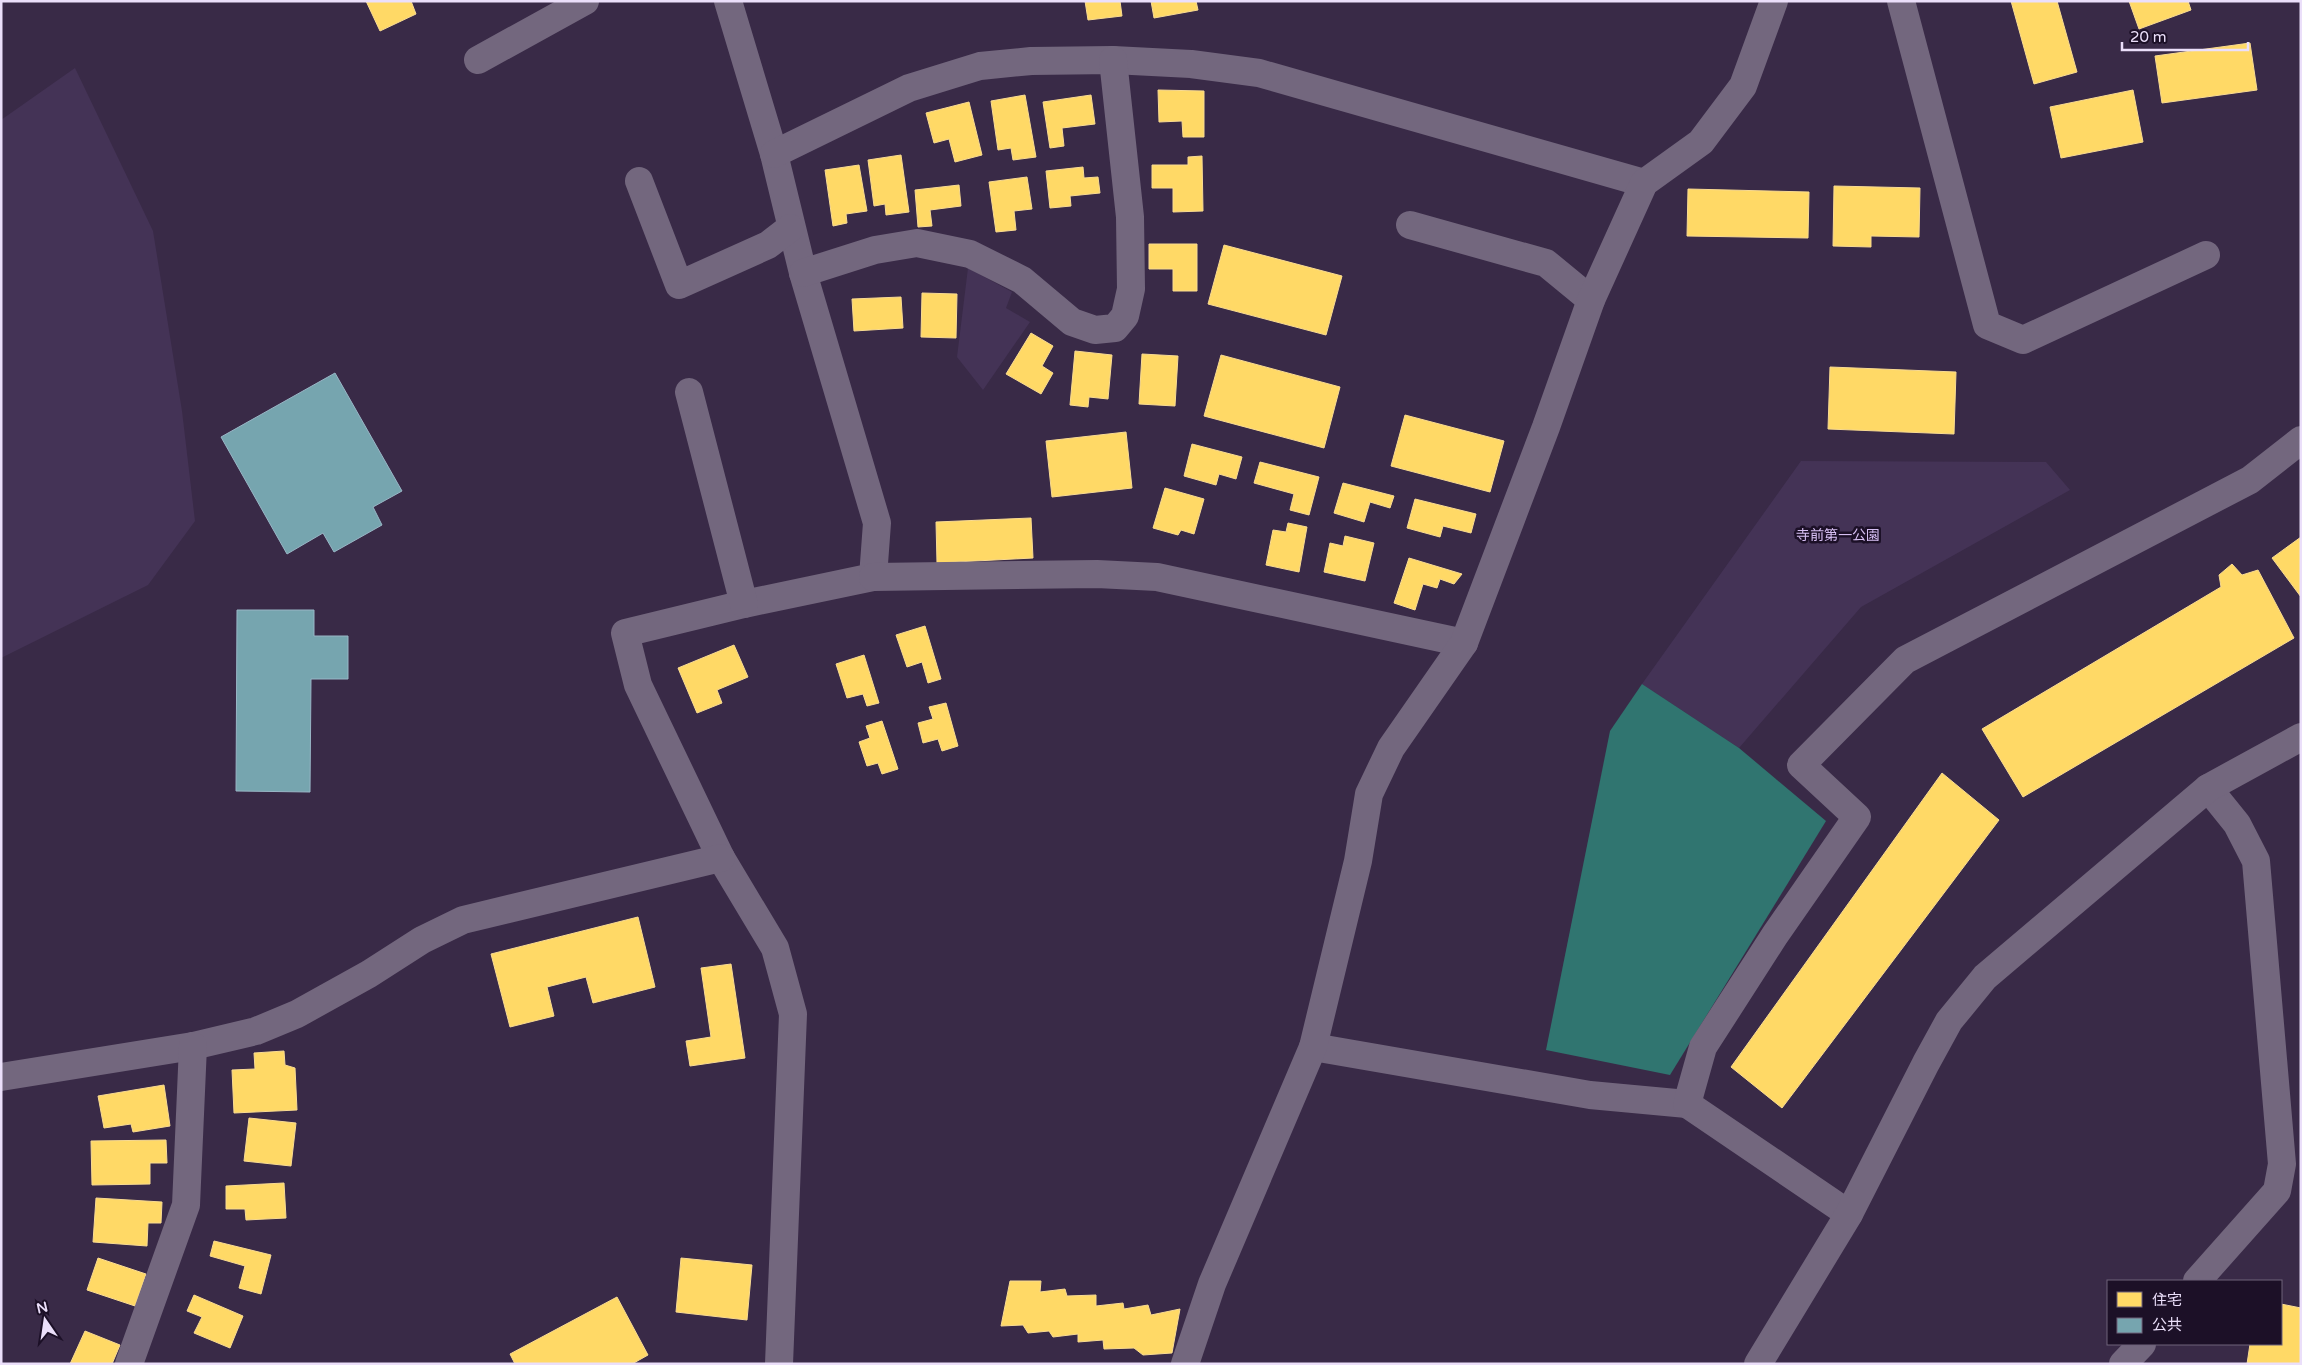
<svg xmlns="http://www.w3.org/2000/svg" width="2302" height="1365" font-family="'Varela Round','Noto Sans JP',sans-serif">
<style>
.green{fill:#443356}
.water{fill:#307570}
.homes{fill:#ffd966;stroke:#f9db92}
.public{fill:#76a5af;stroke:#99b6c6}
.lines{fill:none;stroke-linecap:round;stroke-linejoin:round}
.minor{stroke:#73677e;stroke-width:28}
.labels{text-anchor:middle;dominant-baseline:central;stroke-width:5;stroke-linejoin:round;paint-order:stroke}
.park-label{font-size:14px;fill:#d7bff3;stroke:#1c1027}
</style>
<rect width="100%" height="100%" fill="#392a47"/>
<g class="green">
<polygon points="75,68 153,231 182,411 195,521 148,585 1,658 1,120"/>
<polygon points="968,268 1012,292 1006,308 1030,322 983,390 957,357"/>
<polygon points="1801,461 2046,462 2070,490 1861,607 1739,748 1642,684"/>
</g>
<polygon class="water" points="1642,684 1739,748 1826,821 1670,1075 1546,1050 1610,731"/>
<g class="homes">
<polygon points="366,1 411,1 416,14 380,31"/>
<polygon points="1085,1 1120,1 1122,16 1088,20"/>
<polygon points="1151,1 1196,1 1198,10 1154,18"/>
<polygon points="2011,1 2057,1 2077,72 2034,84"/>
<polygon points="2129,1 2188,1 2191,10 2139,29"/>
<polygon points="2250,43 2257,90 2162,103 2155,56"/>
<polygon points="1158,90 1204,91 1204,137 1183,137 1182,121 1159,122"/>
<polygon points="2133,90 2143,142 2061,158 2050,107"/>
<polygon points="1025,95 1036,157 1013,160 1011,148 998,150 991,101"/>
<polygon points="1091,95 1095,124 1062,128 1064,146 1050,148 1043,102"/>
<polygon points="969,102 982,155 955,162 949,139 934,143 926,113"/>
<polygon points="901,155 909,212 886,215 885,204 874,206 868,160"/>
<polygon points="1202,156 1203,211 1173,212 1173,188 1152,188 1152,165 1188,165 1188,157"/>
<polygon points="859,165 867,211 846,214 847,223 833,226 825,170"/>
<polygon points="1083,167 1084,178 1098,177 1100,193 1070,196 1071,206 1050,208 1046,171"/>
<polygon points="1027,177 1032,209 1014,211 1016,230 996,232 989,182"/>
<polygon points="959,185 961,206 930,210 932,226 918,227 915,190"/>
<polygon points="1834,186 1920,188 1919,237 1871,236 1871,247 1833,246"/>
<polygon points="1688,189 1809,192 1808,238 1687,236"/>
<polygon points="1149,244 1197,244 1197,291 1173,291 1173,269 1149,269"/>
<polygon points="1224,245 1342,276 1326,335 1208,304"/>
<polygon points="922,293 957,294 956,338 921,337"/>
<polygon points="901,297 903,328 854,331 852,299"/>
<polygon points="1031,333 1053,346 1042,366 1053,373 1041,394 1006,374"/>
<polygon points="1075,351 1112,355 1108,399 1089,397 1088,407 1070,405"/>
<polygon points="1142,354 1178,356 1175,406 1139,404"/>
<polygon points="1221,355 1340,387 1324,448 1204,416"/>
<polygon points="1830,367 1956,372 1954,434 1828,429"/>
<polygon points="1405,415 1504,441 1490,492 1391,466"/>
<polygon points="1126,432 1132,488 1052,497 1046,441"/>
<polygon points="1192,444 1242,457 1236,479 1219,474 1216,485 1184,476"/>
<polygon points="1260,462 1319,477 1309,515 1290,510 1294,494 1254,483"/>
<polygon points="1343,483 1394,496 1390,508 1370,502 1364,522 1334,513"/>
<polygon points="1165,488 1204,499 1194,534 1181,530 1178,535 1153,528"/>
<polygon points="1415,499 1476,514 1471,533 1443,526 1440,537 1407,528"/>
<polygon points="1031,518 1033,558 937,563 936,522"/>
<polygon points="1288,523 1307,527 1299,572 1266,565 1273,530 1286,532"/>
<polygon points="1345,536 1374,543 1365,581 1324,572 1330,543 1343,546"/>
<polygon points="2301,537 2301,597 2272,558"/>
<polygon points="1409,558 1462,574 1454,584 1440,579 1437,588 1423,584 1415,610 1394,603"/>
<polygon points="2232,564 2242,575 2258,570 2294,638 2023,797 1982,729 2221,587 2219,575"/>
<polygon points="925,626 941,679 928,683 922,662 907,667 896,635"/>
<polygon points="734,645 748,677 717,690 722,703 697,713 678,668"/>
<polygon points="864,655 879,703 867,706 863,694 847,698 836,664"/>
<polygon points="946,703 958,746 942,751 938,739 923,743 918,723 933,719 929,707"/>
<polygon points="882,721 898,769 882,774 878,763 867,766 859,742 870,738 866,726"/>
<polygon points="1942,773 1999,820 1782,1108 1731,1067"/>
<polygon points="638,917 655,987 593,1003 586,977 547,987 554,1016 510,1027 491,954"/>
<polygon points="731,964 745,1058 690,1066 686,1041 711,1037 701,968"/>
<polygon points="284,1051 285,1065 295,1068 297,1110 234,1113 232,1070 255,1069 254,1053"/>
<polygon points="164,1085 170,1126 133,1132 131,1124 104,1128 98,1096"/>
<polygon points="249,1118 296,1123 291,1166 244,1161"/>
<polygon points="166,1140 167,1163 150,1163 150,1184 92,1185 91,1141"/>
<polygon points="284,1183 286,1218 246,1220 245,1209 226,1209 226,1186"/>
<polygon points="96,1198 162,1202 161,1223 148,1223 147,1246 93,1242"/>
<polygon points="214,1241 271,1255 261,1294 239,1288 245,1266 210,1256"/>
<polygon points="98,1258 146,1274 135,1306 87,1290"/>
<polygon points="681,1258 752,1265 747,1320 676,1312"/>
<polygon points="1010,1281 1041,1281 1040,1292 1065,1289 1067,1296 1096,1295 1096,1306 1123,1303 1124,1309 1148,1305 1151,1315 1180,1309 1172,1353 1143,1355 1134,1348 1104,1349 1103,1340 1078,1342 1078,1334 1053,1337 1049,1331 1028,1333 1023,1325 1001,1326"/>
<polygon points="194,1295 243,1316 230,1348 194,1333 202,1317 187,1311"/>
<polygon points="617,1297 648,1355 632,1364 515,1364 510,1354"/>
<polygon points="2281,1304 2301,1308 2301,1364 2247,1364 2250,1344 2281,1344"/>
<polygon points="85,1331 120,1345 112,1364 70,1364"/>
</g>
<g class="public">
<polygon points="335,373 402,491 373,507 382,525 334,552 323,533 287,554 221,437"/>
<polygon points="237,610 314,610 314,636 348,636 348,679 311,679 310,792 236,791"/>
</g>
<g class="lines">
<g class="minor">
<polyline points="728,1 774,154 803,273 877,523 873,577 744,604 625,633 638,685 721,858 775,948 793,1014 779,1364"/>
<polyline points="1901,1 1987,325 2023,340 2206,255"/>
<polyline points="478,60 585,1"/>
<polyline points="774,154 909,88 980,66 1031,61 1113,60 1191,64 1259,73 1644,183"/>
<polyline points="639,181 679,285 768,245 790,228"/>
<polyline points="1410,225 1546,263 1591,300"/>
<polyline points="803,273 875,250 917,243 970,254 1022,280 1072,322 1095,330 1115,328 1125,316 1131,289 1130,217 1113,60"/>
<polyline points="689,392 744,604"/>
<polyline points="873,577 1097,574 1157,577 1464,643"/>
<polyline points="1313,1047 1590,1095 1687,1104"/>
<polyline points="1,1077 193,1046 256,1031 297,1014 369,974 422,940 463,920 721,858"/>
<polyline points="1849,1214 1687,1104 1703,1047 1775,935 1857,817 1801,765 1905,660 2250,480 2301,440"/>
<polyline points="2197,1281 2277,1191 2282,1164 2256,861 2237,824 2208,788"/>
<polyline points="129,1364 186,1205 193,1046"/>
<polyline points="1185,1364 1212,1284 1313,1047 1358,861 1369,794 1391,748 1464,643 1546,427 1591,300 1644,183 1701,142 1743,86 1774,1"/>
<polyline points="1758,1364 1849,1214 1926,1063 1949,1021 1985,977 2208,788 2301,737"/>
<polyline points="2123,1364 2142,1344"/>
</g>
</g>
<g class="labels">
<g class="park-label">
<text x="1838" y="535">寺前第一公園</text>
</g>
</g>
<rect width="2302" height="1365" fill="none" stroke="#ebdffa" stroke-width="5"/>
<rect x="2107" y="1280" width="175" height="65" fill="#1c1027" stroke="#6f637b"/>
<rect x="2117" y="1292" width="25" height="15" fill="#ffd966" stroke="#6f637b"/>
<text x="2152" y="1305" font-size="15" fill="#ebdffa">住宅</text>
<rect x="2117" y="1318" width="25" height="15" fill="#76a5af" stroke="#6f637b"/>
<text x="2152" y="1330" font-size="15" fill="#ebdffa">公共</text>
<g transform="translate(45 1320) rotate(347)" stroke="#1c1027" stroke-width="4" paint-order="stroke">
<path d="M0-4L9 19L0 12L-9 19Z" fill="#ebdffa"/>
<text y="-8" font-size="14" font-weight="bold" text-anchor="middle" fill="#ebdffa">N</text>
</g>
<path d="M2122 42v8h126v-8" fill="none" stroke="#ebdffa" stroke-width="2.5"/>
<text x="2130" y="42" font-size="15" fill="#ebdffa" stroke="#1c1027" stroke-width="4" paint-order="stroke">20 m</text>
</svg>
